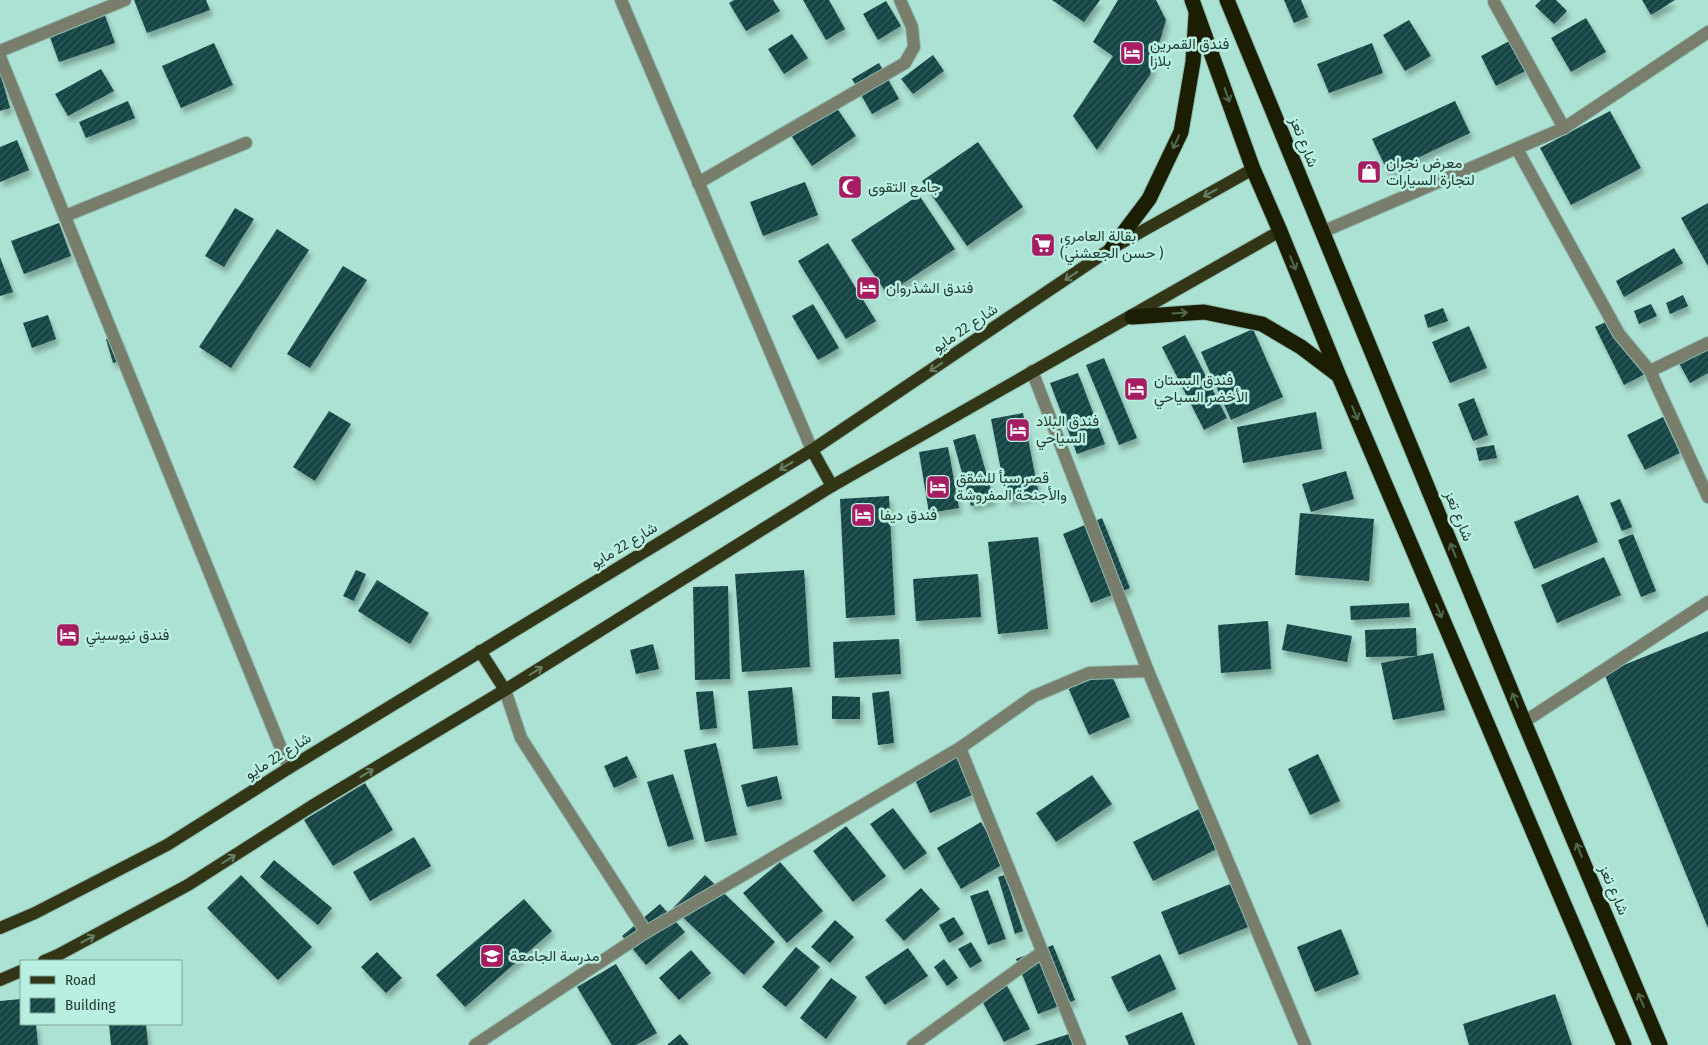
<svg xmlns="http://www.w3.org/2000/svg" width="1708" height="1045" font-family="'Fira Sans Condensed',Vazirmatn,sans-serif">
<style>
.building{fill:url(#building-hatch);filter:url(#shadow)}
.lines{fill:none;stroke-linecap:round;stroke-linejoin:round}
.minor-casing{stroke:#8ebdb0;stroke-width:14}
.major-casing{stroke:#8ebdb0;stroke-width:14}
.highway-casing{stroke:#8ebdb0;stroke-width:17}
.minor{stroke:#797d6b;stroke-width:12}
.major{stroke:#323616;stroke-width:12}
.highway{stroke:#1b1e02;stroke-width:15}
.oneway{stroke:#526750}
.oneway2{stroke:#688067}
.labels{text-anchor:middle;dominant-baseline:central;stroke-width:5;stroke-linejoin:round;paint-order:stroke}
.poi-label{font-size:15px;fill:#253b35;stroke:#b9efe0;text-anchor:start}
.street-label{font-size:15px;fill:#253b35;stroke:#b9efe0}
</style>
<defs>
<pattern id="building-hatch" width="6" height="6" patternUnits="userSpaceOnUse" patternTransform="scale(1.25)"><rect width="6" height="6" fill="#144445"/><path d="M-1 1l2-2M0 6l6-6M5 7l2-2" fill="none" stroke="#365e5e"/></pattern>
<filter id="shadow"><feDropShadow dx="3" dy="5.5" stdDeviation="2.5" flood-color="#0004"/></filter>
</defs>
<rect width="100%" height="100%" fill="#ace2d3"/>
<g class="building">
<polygon points="134,0 206,0 210,10 147,33"/>
<polygon points="734,0 773,0 780,11 746,31 729,3"/>
<polygon points="803,0 829,0 845,29 826,40"/>
<polygon points="1052,0 1100,0 1084,22"/>
<polygon points="1118,0 1156,0 1166,20 1150,75 1097,150 1073,116 1113,56 1093,42"/>
<polygon points="1284,0 1301,0 1308,17 1294,23"/>
<polygon points="1541,0 1556,0 1567,11 1554,24 1535,6"/>
<polygon points="1642,0 1675,0 1651,15"/>
<polygon points="886,1 901,26 878,40 863,14"/>
<polygon points="103,10 115,43 59,62 47,29"/>
<polygon points="1586,18 1606,52 1571,72 1551,38"/>
<polygon points="1409,20 1431,56 1405,71 1383,35"/>
<polygon points="792,34 808,58 784,74 768,49"/>
<polygon points="1517,37 1533,67 1496,86 1481,56"/>
<polygon points="214,43 233,85 181,108 162,66"/>
<polygon points="1372,43 1383,73 1329,93 1317,64"/>
<polygon points="933,55 944,71 913,94 901,79"/>
<polygon points="879,63 899,99 872,114 852,79"/>
<polygon points="101,69 114,91 68,116 55,94"/>
<polygon points="0,72 10,108 0,111"/>
<polygon points="128,101 135,118 86,138 79,122"/>
<polygon points="1455,101 1470,133 1388,172 1372,139"/>
<polygon points="834,104 856,136 812,166 790,134"/>
<polygon points="1610,111 1641,168 1571,205 1540,148"/>
<polygon points="17,140 29,170 0,182 0,147"/>
<polygon points="978,142 1023,207 967,246 922,181"/>
<polygon points="805,182 818,215 763,236 750,202"/>
<polygon points="919,195 955,249 887,294 851,240"/>
<polygon points="1708,203 1708,266 1681,218"/>
<polygon points="235,208 254,219 224,267 205,256"/>
<polygon points="59,223 71,256 24,274 11,241"/>
<polygon points="277,229 309,250 231,368 199,347"/>
<polygon points="828,243 876,321 846,339 798,261"/>
<polygon points="1674,248 1683,263 1624,297 1616,281"/>
<polygon points="0,257 13,292 0,296"/>
<polygon points="343,266 367,280 310,368 287,354"/>
<polygon points="1683,295 1688,306 1670,314 1666,303"/>
<polygon points="813,304 839,348 818,360 792,316"/>
<polygon points="1651,304 1657,316 1639,324 1634,311"/>
<polygon points="1443,308 1448,321 1428,328 1424,315"/>
<polygon points="48,315 56,339 32,348 23,323"/>
<polygon points="1616,317 1645,374 1624,385 1595,327"/>
<polygon points="1469,326 1487,368 1450,383 1432,342"/>
<polygon points="1253,329 1283,397 1231,420 1201,352"/>
<polygon points="118,335 125,359 113,363 106,339"/>
<polygon points="1185,335 1227,418 1204,430 1162,347"/>
<polygon points="1708,337 1708,373 1690,383 1675,356"/>
<polygon points="1104,358 1137,438 1119,445 1086,365"/>
<polygon points="1078,373 1105,444 1077,454 1050,383"/>
<polygon points="1474,398 1488,435 1473,441 1458,404"/>
<polygon points="329,411 351,424 315,481 293,467"/>
<polygon points="1316,412 1322,449 1243,463 1237,427"/>
<polygon points="1023,413 1039,495 1007,501 991,419"/>
<polygon points="1663,417 1680,453 1645,470 1627,435"/>
<polygon points="975,434 994,500 971,506 953,440"/>
<polygon points="1494,445 1497,458 1479,461 1476,448"/>
<polygon points="948,447 959,508 929,513 919,452"/>
<polygon points="1346,471 1354,499 1311,512 1302,484"/>
<polygon points="1578,495 1598,542 1534,569 1514,522"/>
<polygon points="889,496 895,615 846,618 840,499"/>
<polygon points="1620,499 1632,527 1622,531 1610,503"/>
<polygon points="1300,513 1374,519 1369,581 1295,575"/>
<polygon points="1102,518 1130,588 1091,603 1063,534"/>
<polygon points="1633,534 1656,591 1641,597 1618,540"/>
<polygon points="1038,537 1048,629 998,634 988,542"/>
<polygon points="1604,557 1621,595 1557,623 1541,585"/>
<polygon points="356,570 366,574 354,601 343,596"/>
<polygon points="804,570 810,667 742,672 735,574"/>
<polygon points="978,574 981,617 916,621 913,579"/>
<polygon points="377,580 429,613 410,644 358,611"/>
<polygon points="728,586 730,679 695,680 693,587"/>
<polygon points="1409,603 1410,617 1351,620 1350,606"/>
<polygon points="1268,621 1271,669 1221,673 1218,625"/>
<polygon points="1287,624 1352,636 1347,662 1282,650"/>
<polygon points="1416,628 1417,656 1366,657 1365,630"/>
<polygon points="1708,631 1708,928 1604,673"/>
<polygon points="899,639 901,674 835,678 833,642"/>
<polygon points="653,644 659,669 636,674 630,650"/>
<polygon points="1433,653 1445,710 1393,720 1381,663"/>
<polygon points="1108,667 1130,717 1089,735 1067,685"/>
<polygon points="792,687 798,745 753,749 748,691"/>
<polygon points="713,691 717,728 700,730 696,692"/>
<polygon points="889,691 894,743 878,745 872,693"/>
<polygon points="832,696 860,697 860,719 832,719"/>
<polygon points="716,743 737,835 705,842 684,750"/>
<polygon points="956,754 974,794 930,813 912,773"/>
<polygon points="1318,754 1340,801 1310,815 1288,769"/>
<polygon points="627,756 637,777 614,788 604,766"/>
<polygon points="673,774 694,839 668,847 647,782"/>
<polygon points="1092,775 1112,804 1056,842 1036,813"/>
<polygon points="777,776 782,799 747,807 741,785"/>
<polygon points="365,783 393,830 333,866 304,820"/>
<polygon points="893,808 927,853 904,870 870,824"/>
<polygon points="1201,808 1221,847 1153,881 1133,842"/>
<polygon points="981,822 1005,863 961,889 937,848"/>
<polygon points="846,826 886,876 853,902 813,851"/>
<polygon points="414,837 431,866 370,901 353,872"/>
<polygon points="274,860 332,908 318,925 260,877"/>
<polygon points="780,862 823,911 787,943 743,893"/>
<polygon points="241,875 312,947 278,980 207,908"/>
<polygon points="705,875 775,942 744,975 673,908"/>
<polygon points="1005,875 1023,931 1015,934 998,877"/>
<polygon points="1235,882 1253,925 1179,955 1161,912"/>
<polygon points="921,888 940,909 904,941 885,920"/>
<polygon points="988,890 1006,939 988,945 970,896"/>
<polygon points="524,899 552,931 465,1007 436,975"/>
<polygon points="660,904 685,932 646,965 622,936"/>
<polygon points="954,917 964,934 949,943 939,925"/>
<polygon points="835,920 854,937 830,963 811,947"/>
<polygon points="1341,929 1359,974 1315,992 1297,947"/>
<polygon points="971,942 982,961 970,968 958,949"/>
<polygon points="1053,945 1075,1000 1038,1014 1016,959"/>
<polygon points="796,947 820,967 786,1007 762,987"/>
<polygon points="908,948 928,976 885,1005 865,977"/>
<polygon points="691,950 711,973 679,1000 659,978"/>
<polygon points="377,952 402,978 386,993 361,967"/>
<polygon points="1160,954 1176,989 1128,1012 1111,977"/>
<polygon points="944,959 958,978 947,986 934,967"/>
<polygon points="616,964 657,1033 636,1045 612,1045 577,987"/>
<polygon points="831,978 857,997 826,1039 800,1018"/>
<polygon points="1005,982 1030,1029 1004,1042 979,995"/>
<polygon points="1555,994 1572,1045 1469,1045 1463,1024"/>
<polygon points="21,999 21,1024 36,1024 38,1045 0,1045 0,1001"/>
<polygon points="1182,1012 1195,1045 1129,1045 1125,1036"/>
<polygon points="109,1024 146,1024 148,1045 111,1045"/>
<polygon points="1078,1031 1082,1045 1035,1045"/>
<polygon points="680,1034 689,1045 667,1045"/>
</g>
<g class="lines">
<defs>
<g id="minor">
<polyline points="621,0 812,450"/>
<polyline points="1494,2 1564,128"/>
<polyline points="0,51 125,0"/>
<polyline points="0,57 289,768"/>
<polyline points="1517,149 1619,334 1650,371 1708,497"/>
<polyline points="698,183 905,63 914,47 912,27 900,0"/>
<polyline points="65,216 246,143"/>
<polyline points="1322,232 1564,128 1708,32"/>
<polyline points="1032,371 1148,671 1305,1045"/>
<polyline points="1650,371 1708,343"/>
<polyline points="505,690 521,738 646,932"/>
<polyline points="1524,722 1708,602"/>
<polyline points="960,748 1080,1045"/>
<polyline points="475,1045 646,932 960,748 1034,696 1089,673 1148,671"/>
<polyline points="913,1045 1042,952"/>
</g>
<g id="major">
<polyline points="812,450 832,486"/>
<polyline points="480,651 505,690"/>
<polyline points="0,928 35,913 167,845 289,768 812,450 1112,248 1253,169"/>
<polyline points="44,961 58,955 188,885 312,806 505,690 832,486 1280,231"/>
<polyline points="0,980 21,971"/>
</g>
<g id="highway">
<polyline points="1192,0 1253,169 1280,231 1339,376 1624,1045"/>
<polyline points="1227,0 1524,722 1660,1045"/>
<polyline points="1112,248 1149,199 1181,132 1193,62 1196,15"/>
<polyline points="1132,317 1204,312 1262,324 1301,347 1338,375"/>
</g>
</defs>
<use href="#minor" class="minor-casing"/>
<use href="#major" class="major-casing"/>
<use href="#highway" class="highway-casing"/>
<use href="#minor" class="minor"/>
<use href="#major" class="major"/>
<use href="#highway" class="highway"/>
</g>
<defs><path id="oneway-shaft" d="M-6 0H5M1.5-3L5.5 0L1.5 3" fill="none" stroke-width="1.6" stroke-linecap="round" stroke-linejoin="round" transform="scale(1.25)"/></defs>
<g class="oneway">
<use href="#oneway-shaft" transform="translate(1227 95) rotate(71)"/>
<use href="#oneway-shaft" transform="translate(1176 142) rotate(115)"/>
<use href="#oneway-shaft" transform="translate(1293 263) rotate(68)"/>
<use href="#oneway-shaft" transform="translate(1180 313) rotate(-4)"/>
<use href="#oneway-shaft" transform="translate(1355 413) rotate(67)"/>
<use href="#oneway-shaft" transform="translate(1453 550) rotate(-112)"/>
<use href="#oneway-shaft" transform="translate(1439 611) rotate(67)"/>
<use href="#oneway-shaft" transform="translate(1515 700) rotate(-112)"/>
<use href="#oneway-shaft" transform="translate(1579 850) rotate(-113)"/>
<use href="#oneway-shaft" transform="translate(1641 1000) rotate(-113)"/>
</g>
<g class="oneway2">
<use href="#oneway-shaft" transform="translate(1210 193) rotate(151)"/>
<use href="#oneway-shaft" transform="translate(1071 276) rotate(146)"/>
<use href="#oneway-shaft" transform="translate(936 367) rotate(146)"/>
<use href="#oneway-shaft" transform="translate(786 466) rotate(149)"/>
<use href="#oneway-shaft" transform="translate(536 671) rotate(-32)"/>
<use href="#oneway-shaft" transform="translate(367 773) rotate(-31)"/>
<use href="#oneway-shaft" transform="translate(229 859) rotate(-32)"/>
<use href="#oneway-shaft" transform="translate(88 939) rotate(-28)"/>
</g>
<defs>
<symbol id="hotel-square" viewBox="-11 -11 22 22"><rect x="-9" y="-9" width="18" height="18" rx="4" fill="#a61d63" stroke="#b9efe0"/><path d="M-6-4.5h1.5V1H6V5H4.5V3h-9V5H-6ZM-4 0a1.8 1.8 0 1 1 3.6 0ZM.5 0V-2.5h3Q6-2.5 6 0Z" fill="#fff"/></symbol>
<symbol id="shop-square" viewBox="-11 -11 22 22"><rect x="-9" y="-9" width="18" height="18" rx="4" fill="#a61d63" stroke="#b9efe0"/><path d="M-5-2.5h2.3a2.7 3.5 0 0 1 5.4 0H5L5.5 6h-11ZM-1.5-2.5h3a1.5 2.3 0 0 0-3 0Z" fill="#fff"/></symbol>
<symbol id="mosque-square" viewBox="-11 -11 22 22"><rect x="-9" y="-9" width="18" height="18" rx="4" fill="#a61d63" stroke="#b9efe0"/><path d="M3.5-4.9A6 6 0 1 0 3.5 4.9A5 5 0 1 1 3.5-4.9Z" fill="#fff"/></symbol>
<symbol id="supermarket-square" viewBox="-11 -11 22 22"><rect x="-9" y="-9" width="18" height="18" rx="4" fill="#a61d63" stroke="#b9efe0"/><path d="M-6-5.5h2.5l.6 2H6L4.5 2H-2.5L-4.4-4H-6ZM-1.5 3.2a1.3 1.3 0 1 0 .1 0ZM3 3.2a1.3 1.3 0 1 0 .1 0Z" fill="#fff"/></symbol>
<symbol id="school-square" viewBox="-11 -11 22 22"><rect x="-9" y="-9" width="18" height="18" rx="4" fill="#a61d63" stroke="#b9efe0"/><path d="M0-5L7-2L0 1L-7-2ZM-4 1L0 2.5L4 1V4Q0 6-4 4Z" fill="#fff"/></symbol>
</defs>
<g fill-rule="evenodd">
<use href="#hotel-square" x="1118" y="39" width="28" height="28"/>
<use href="#shop-square" x="1355" y="158" width="28" height="28"/>
<use href="#mosque-square" x="836" y="173" width="28" height="28"/>
<use href="#supermarket-square" x="1029" y="231" width="28" height="28"/>
<use href="#hotel-square" x="854" y="274" width="28" height="28"/>
<use href="#hotel-square" x="1122" y="375" width="28" height="28"/>
<use href="#hotel-square" x="1004" y="416" width="28" height="28"/>
<use href="#hotel-square" x="924" y="473" width="28" height="28"/>
<use href="#hotel-square" x="849" y="501" width="28" height="28"/>
<use href="#hotel-square" x="54" y="621" width="28" height="28"/>
<use href="#school-square" x="478" y="942" width="28" height="28"/>
</g>
<g class="labels">
<g class="poi-label">
<text x="1150" y="44">فندق القمرين<tspan x="1150" dy="17">بلازا</tspan></text>
<text x="1386" y="163">معرض نجران<tspan x="1386" dy="17">لتجارة السيارات</tspan></text>
<text x="868" y="187">جامع التقوى</text>
<text x="1060" y="236">بقالة العامري<tspan x="1060" dy="17">(حسن الجعشني )</tspan></text>
<text x="886" y="288">فندق الشذروان</text>
<text x="1154" y="380">فندق البستان<tspan x="1154" dy="17">الأخضر السياحي</tspan></text>
<text x="1036" y="421">فندق البلاد<tspan x="1036" dy="17">السياحي</tspan></text>
<text x="956" y="478">قصر سبأ للشقق<tspan x="956" dy="17">والأجنحة المفروشة</tspan></text>
<text x="880" y="515">فندق ديفا</text>
<text x="86" y="635">فندق نيوسيتي</text>
<text x="510" y="956">مدرسة الجامعة</text>
</g>
<g class="street-label">
<text transform="translate(1304 142) rotate(68)">شارع تعز</text>
<text transform="translate(965 328) rotate(-34)">شارع 22 مايو</text>
<text transform="translate(1459 516) rotate(68)">شارع تعز</text>
<text transform="translate(624 545) rotate(-31)">شارع 22 مايو</text>
<text transform="translate(278 756) rotate(-32)">شارع 22 مايو</text>
<text transform="translate(1614 890) rotate(67)">شارع تعز</text>
</g>
</g>
<rect x="20" y="960" width="162" height="65" fill="#b9efe0" stroke="#7ea79c"/>
<rect x="30" y="976" width="25" height="8" fill="#323616" stroke="#7ea79c"/>
<text x="65" y="985" font-size="15" fill="#253b35">Road</text>
<rect x="30" y="998" width="25" height="15" fill="url(#building-hatch)" stroke="#7ea79c"/>
<text x="65" y="1010" font-size="15" fill="#253b35">Building</text>
</svg>
